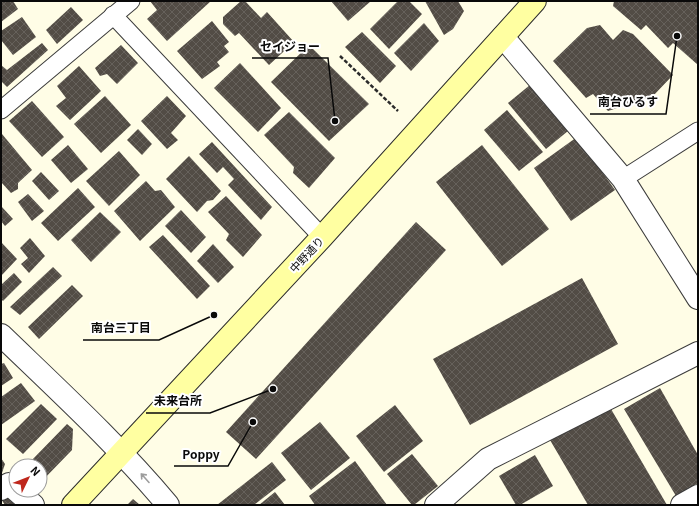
<svg xmlns="http://www.w3.org/2000/svg" width="699" height="506" font-family="Georgia,'Noto Sans JP',serif">
<style>
.building{fill:url(#building-cross-hatch)}
.lines{fill:none;stroke-linecap:round;stroke-linejoin:round}
.lane-casing{stroke:#3c3c3c;stroke-width:19}
.street-casing{stroke:#3c3c3c;stroke-width:24}
.secondary-casing{stroke:#2b2b2b;stroke-width:24}
.path{stroke:#2b2b2b;stroke-width:2.5;stroke-dasharray:4 2;stroke-linecap:butt}
.lane{stroke:#fff;stroke-width:17}
.street{stroke:#fff;stroke-width:22}
.secondary{stroke:#ffffa1;stroke-width:22}
.oneway{stroke:#9d9d9d}
.labels{text-anchor:middle;dominant-baseline:central;stroke-width:4;stroke-linejoin:round;paint-order:stroke}
.street-label{font-size:11px;fill:#090909;stroke:#fff}
.leader{fill:none;stroke:#090909;stroke-width:1.5}
.callout-dot{fill:#090909;stroke:#fff;stroke-width:1.5}
.callout-label{font-size:12px;text-anchor:middle;font-weight:bold;fill:#090909;stroke:#fff;stroke-width:4;stroke-linejoin:round;paint-order:stroke}
</style>
<defs>
<pattern id="building-cross-hatch" width="8" height="8" patternUnits="userSpaceOnUse"><rect width="8" height="8" fill="#524c45"/><path d="M0 0l8 8M0 8l8-8" fill="none" stroke="#66615b"/></pattern>
</defs>
<rect width="100%" height="100%" fill="#fffde6"/>
<g class="building">
<polygon points="1,1 13,1 18,9 1,22"/>
<polygon points="150,1 211,1 167,41 147,19 157,10"/>
<polygon points="241,1 245,1 261,18 267,12 294,42 269,65 239,33 235,36 223,24 223,17"/>
<polygon points="331,1 371,1 348,21"/>
<polygon points="398,1 409,1 422,14 389,49 370,29"/>
<polygon points="425,1 458,1 464,11 453,29 444,35"/>
<polygon points="614,1 698,1 698,65 673,43 668,48 646,25 641,30 613,6"/>
<polygon points="71,7 83,20 57,44 46,30"/>
<polygon points="22,17 36,37 13,55 1,40 1,31"/>
<polygon points="212,21 229,42 224,46 229,52 217,62 220,66 202,79 177,51"/>
<polygon points="424,23 439,41 411,71 394,53"/>
<polygon points="600,25 613,40 623,30 633,34 673,75 653,96 608,111 593,94 586,98 553,61 587,28"/>
<polygon points="362,32 396,66 380,83 345,47"/>
<polygon points="42,43 48,50 7,87 1,81 1,65 7,70"/>
<polygon points="121,45 138,63 117,84 107,74 100,76 95,68"/>
<polygon points="309,45 369,104 329,141 271,82"/>
<polygon points="240,63 281,108 258,132 214,88"/>
<polygon points="79,66 101,91 70,120 56,106 66,98 57,86"/>
<polygon points="530,85 568,131 546,149 508,103"/>
<polygon points="105,96 131,125 101,153 74,124"/>
<polygon points="167,96 186,116 171,133 178,140 167,149 141,121"/>
<polygon points="32,101 64,137 42,157 9,121"/>
<polygon points="507,110 543,152 519,171 484,130"/>
<polygon points="289,112 335,158 309,188 293,173 294,167 264,135"/>
<polygon points="138,129 152,144 142,155 127,140"/>
<polygon points="2,134 32,170 18,183 18,189 11,193 1,182"/>
<polygon points="577,137 615,190 571,221 534,168"/>
<polygon points="212,142 272,207 261,220 228,185 234,179 223,167 217,173 199,154"/>
<polygon points="68,145 88,169 71,183 51,160"/>
<polygon points="482,145 549,229 502,266 436,182"/>
<polygon points="119,151 140,175 109,206 86,181"/>
<polygon points="189,156 221,191 213,200 207,201 197,212 166,179"/>
<polygon points="41,172 59,191 49,200 32,181"/>
<polygon points="146,181 155,191 161,190 175,207 140,241 114,211"/>
<polygon points="78,188 95,207 58,241 41,223"/>
<polygon points="28,194 44,211 32,221 18,202"/>
<polygon points="226,196 262,235 243,257 226,240 229,234 208,212"/>
<polygon points="1,206 13,219 5,226 1,221"/>
<polygon points="181,210 206,237 191,253 165,226"/>
<polygon points="100,212 121,232 91,262 71,240"/>
<polygon points="416,222 446,250 256,459 226,432"/>
<polygon points="163,235 210,286 197,299 149,247"/>
<polygon points="30,238 45,256 29,273 21,264 28,258 20,248"/>
<polygon points="1,242 17,259 1,276"/>
<polygon points="213,244 234,267 218,283 197,261"/>
<polygon points="53,267 62,276 20,315 10,307"/>
<polygon points="14,273 22,282 3,301 1,299 1,285"/>
<polygon points="582,278 618,344 470,425 433,359"/>
<polygon points="72,285 83,296 39,339 28,327"/>
<polygon points="4,363 13,378 1,386 1,364"/>
<polygon points="21,383 35,401 1,425 1,397"/>
<polygon points="660,388 698,455 698,483 676,496 624,409"/>
<polygon points="41,404 57,419 23,454 6,439"/>
<polygon points="395,405 423,441 384,472 356,436"/>
<polygon points="611,409 667,505 588,505 550,440"/>
<polygon points="320,422 350,458 311,490 281,453"/>
<polygon points="67,424 73,429 72,450 40,483 40,466 21,466 27,460 32,460"/>
<polygon points="412,454 438,486 414,505 412,505 387,474"/>
<polygon points="535,455 553,486 520,505 516,505 499,476"/>
<polygon points="1,458 5,464 1,476"/>
<polygon points="355,461 387,505 315,505 309,496"/>
<polygon points="272,462 286,480 254,505 217,505"/>
<polygon points="275,492 285,505 259,505"/>
<polygon points="5,495 15,505 5,505 1,499"/>
<polygon points="133,499 140,505 127,505"/>
</g>
<g class="lines">
<defs>
<g id="lane">
<polyline points="113,15 322,237"/>
<polyline points="1,110 131,1"/>
<polyline points="623,179 698,131"/>
</g>
<g id="street">
<polyline points="503,37 623,179 698,298"/>
<path d="M1 335C58 390 117 444 168 505"/>
<polyline points="1,489 9,484 33,505"/>
<polyline points="436,505 488,459 698,353"/>
<polyline points="682,505 698,496"/>
</g>
<polyline id="secondary" points="73,505 322,237 535,1"/>
</defs>
<use href="#lane" class="lane-casing"/>
<use href="#street" class="street-casing"/>
<use href="#secondary" class="secondary-casing"/>
<polyline class="path" points="340,56 398,111"/>
<use href="#lane" class="lane"/>
<use href="#street" class="street"/>
<use href="#secondary" class="secondary"/>
</g>
<defs><path id="oneway-shaft" d="M-6 0H5M1.5-3L5.5 0L1.5 3" fill="none" stroke-width="1.6" stroke-linecap="round" stroke-linejoin="round"/></defs>
<use class="oneway" href="#oneway-shaft" transform="translate(145 478) rotate(-132)"/>
<g class="labels">
<g class="street-label">
<text transform="translate(306 254) rotate(-47)">中野通り</text>
</g>
</g>
<path class="leader" d="M335 121L328 58H252M677 36L666 114H590M214 315L159 340H83M273 389L210 413H146M253 422L228 466H174"/>
<g class="callout-dot">
<circle cx="335" cy="121" r="4"/>
<circle cx="677" cy="36" r="4"/>
<circle cx="214" cy="315" r="4"/>
<circle cx="273" cy="389" r="4"/>
<circle cx="253" cy="422" r="4"/>
</g>
<g class="callout-label">
<text x="290" y="51">セイジョー</text>
<text x="628" y="106">南台ひるす</text>
<text x="121" y="332">南台三丁目</text>
<text x="178" y="405">未来台所</text>
<text x="201" y="459">Poppy</text>
</g>
<rect width="699" height="506" fill="none" stroke="#090909" stroke-width="4"/>
<g transform="translate(28 478) rotate(47)"><circle r="19" fill="#ffffff" stroke="#9d9d9d"/>
<path d="M0-3L7 15L0 10L-7 15Z" fill="#bf271c"/>
<text y="-6" font-size="11" font-weight="bold" text-anchor="middle" fill="#090909">N</text>
</g>
</svg>
